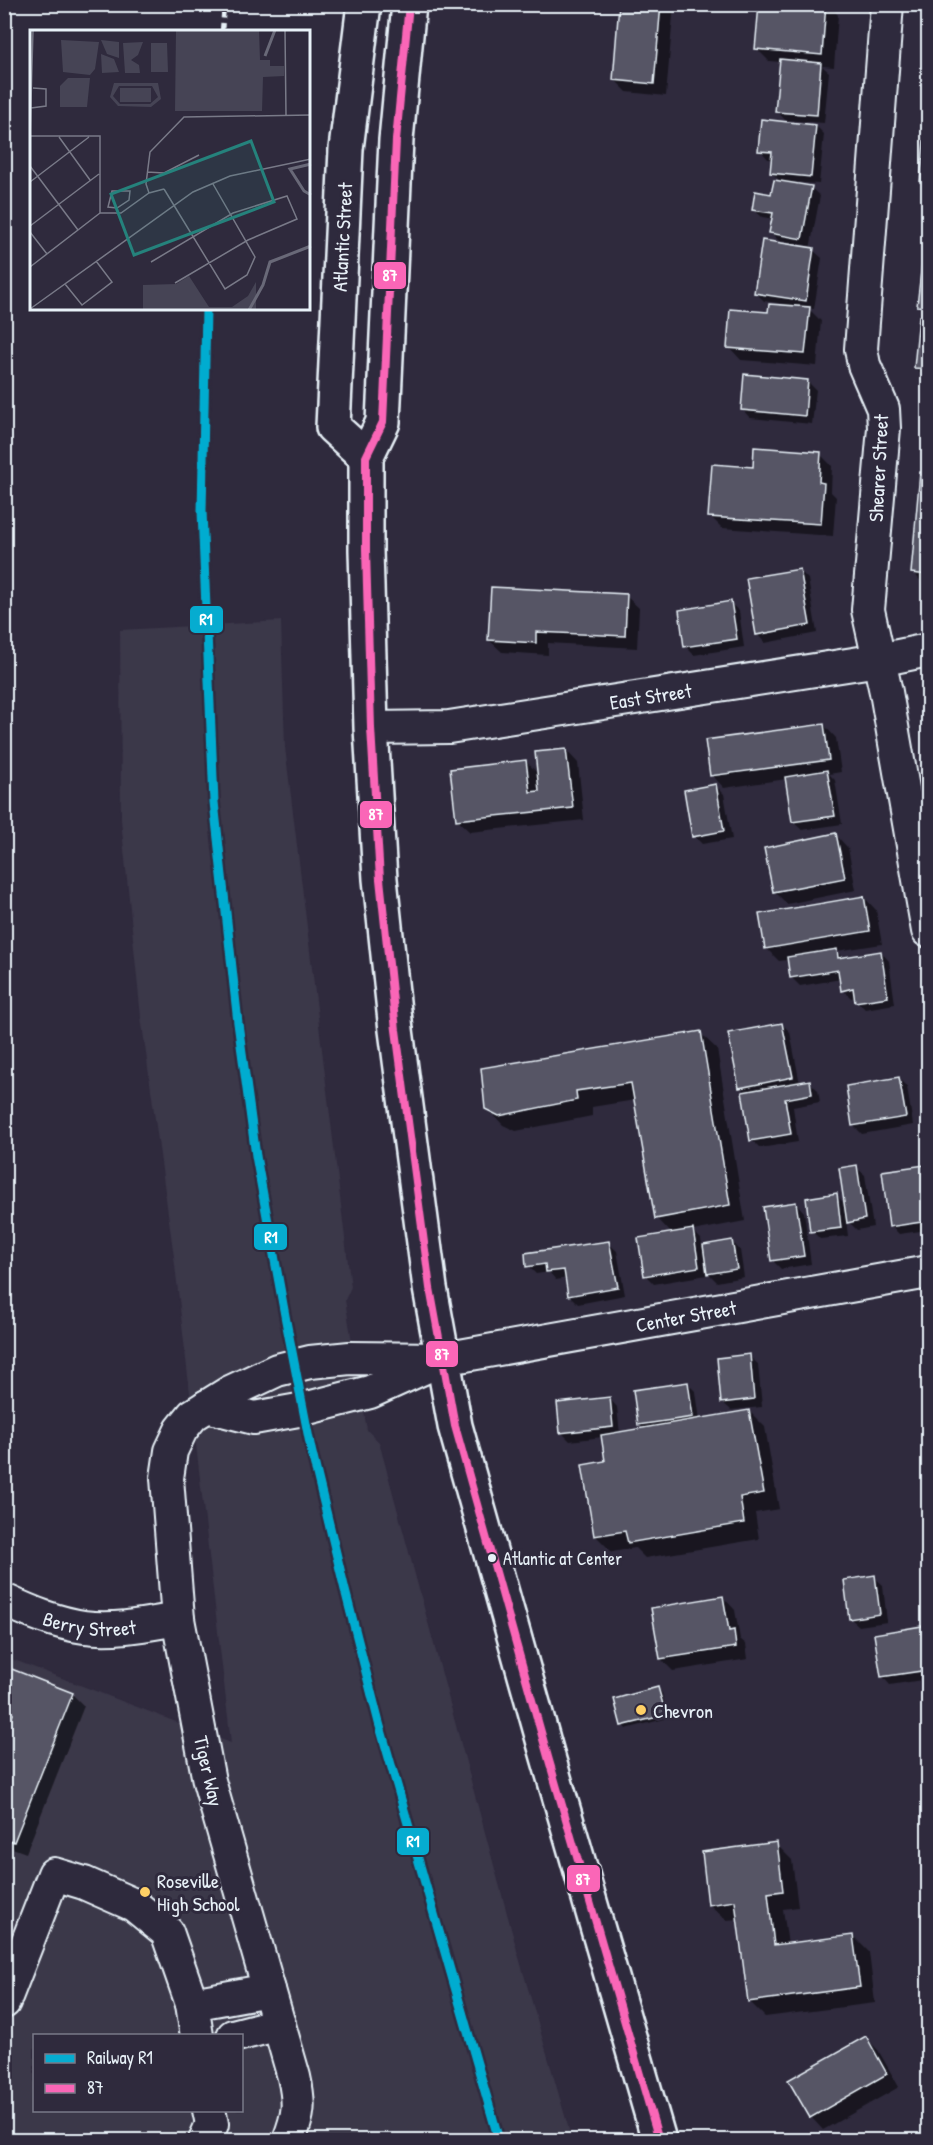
<svg xmlns="http://www.w3.org/2000/svg" width="933" height="2145" font-family="'Patrick Hand',sans-serif">
<style>
.built{fill:#3b3749;fill-rule:evenodd}
.shadow{fill:#0007}
.building{fill:#575565;stroke:#e8f1f8;stroke-width:1.5}
.lines{fill:none;stroke-linecap:round;stroke-linejoin:round}
.minor-casing{stroke:#e8f1f8;stroke-width:36}
.major-casing{stroke:#e8f1f8;stroke-width:38}
.minor{stroke:#2f2a3d;stroke-width:32}
.major{stroke:#2f2a3d;stroke-width:33}
.rail{stroke:#e8f1f8;stroke-width:4.5;stroke-dasharray:9 4.5;stroke-linecap:butt}
.bus-1-casing{stroke:#2f2a3d;stroke-width:12}
.bus-1{stroke:#fa66b7;stroke-width:8}
.rail-1-casing{stroke:#2f2a3d;stroke-width:14}
.rail-1{stroke:#06acd0;stroke-width:9}
.bus-dot{fill:#e8f1f8;stroke:#2f2a3d;stroke-width:2}
.poi-dot{fill:#ffd166;stroke:#2f2a3d;stroke-width:2}
.labels{text-anchor:middle;dominant-baseline:central;stroke-width:6;stroke-linejoin:round;paint-order:stroke}
.bus-label{font-size:18px;fill:#e8f1f8;stroke:#2f2a3d;text-anchor:start}
.street-label{font-size:20px;fill:#e8f1f8;stroke:#2f2a3d}
.poi-label{font-size:20px;fill:#e8f1f8;stroke:#2f2a3d;text-anchor:start}
.inset-river{fill:none;stroke:#696978;stroke-width:3}
.inset-road{fill:none;stroke:#797a88;stroke-width:1.5}
.view{fill:#25827c;fill-opacity:0.15;stroke:#25827c;stroke-width:3}
.inset-edge{fill:none;stroke:#e8f1f8;stroke-width:3}
.line-badge{stroke:#2f2a3d;stroke-width:2}
.badge-label{font-size:16px;text-anchor:middle;font-weight:bold;fill:#fff}
</style>
<rect width="100%" height="100%" fill="#2f2a3d"/>
<filter id="ink" filterUnits="userSpaceOnUse"><feTurbulence type="fractalNoise" baseFrequency=".0167" numOctaves="2"/><feDisplacementMap in="SourceGraphic" scale="12" xChannelSelector="R" yChannelSelector="G"/><feConvolveMatrix kernelMatrix="1 2 1 2 8 2 1 2 1" color-interpolation-filters="sRGB"/></filter>
<g filter="url(#ink)">
<path class="built" d="M281 621 285 747 351 1287 345 1300 367 1430 379 1442 518 1954 572 2140H5L4 1656 231 1743 174 1257 141 1017 121 820 120 630ZM34 2036H242V2110H34Z"/>
<g class="shadow">
<polygon points="621,4 674,4 666,96 627,92 615,80"/>
<polygon points="788,4 828,4 838,15 834,67 822,66 829,72 824,123 785,120 777,111 781,62 769,61 756,48 788,9"/>
<polygon points="928,82 928,120 924,116"/>
<polygon points="816,126 824,134 819,184 791,182 791,184 811,188 820,196 810,249 813,250 822,258 814,309 808,308 821,321 817,366 741,360 729,347 784,307 784,304 764,301 756,293 810,249 810,246 779,241 771,233 774,219 762,217 753,209 772,196 782,183 772,173 773,159 768,159 760,150"/>
<polygon points="927,132 928,132 928,189 921,182"/>
<polygon points="924,255 928,256 928,314 918,305"/>
<polygon points="920,318 928,318 928,376 923,376 915,367"/>
<polygon points="808,382 816,390 812,424 750,418 742,409"/>
<polygon points="820,454 832,466 831,492 836,497 833,536 722,528 710,516 754,468"/>
<polygon points="922,473 928,474 928,585 925,585 913,573"/>
<polygon points="800,571 808,579 817,633 765,643 757,634"/>
<polygon points="626,596 639,608 637,648 548,643 548,655 502,652 489,640"/>
<polygon points="730,603 739,611 744,647 694,655 686,647"/>
<polygon points="824,725 836,738 841,772 829,774 835,780 842,824 802,830 793,822 787,779 724,788 712,775"/>
<polygon points="566,750 578,763 584,820 470,832 457,820 526,761 539,775"/>
<polygon points="716,786 724,794 732,839 702,844 694,836"/>
<polygon points="836,835 848,848 856,890 787,904 774,891"/>
<polygon points="864,897 876,910 882,944 837,951 844,958 881,952 889,961 895,1004 865,1009 857,1001 856,997 851,998 843,990 841,979 800,986 791,977 788,960 779,961 767,949 761,915"/>
<polygon points="782,1024 790,1032 800,1084 809,1082 818,1090 820,1102 793,1107 798,1142 760,1148 752,1140 746,1093 740,1087"/>
<polygon points="700,1033 717,1049 745,1221 693,1231 701,1239 702,1246 731,1241 740,1250 744,1277 717,1282 706,1271 707,1275 654,1284 646,1276 640,1239 672,1234 657,1218 635,1100 592,1107 592,1116 516,1131 503,1125 487,1108"/>
<polygon points="899,1079 907,1087 913,1125 862,1134 853,1125"/>
<polygon points="925,1166 928,1170 928,1230 899,1234 891,1226"/>
<polygon points="856,1167 865,1175 873,1227 857,1230 846,1219 848,1236 820,1239 812,1231 836,1195 846,1205"/>
<polygon points="796,1203 804,1212 811,1264 781,1269 772,1260"/>
<polygon points="608,1243 617,1251 625,1295 578,1304 570,1296 567,1278 556,1280 549,1272 536,1274 528,1266"/>
<polygon points="749,1356 758,1364 762,1407 731,1410 722,1402"/>
<polygon points="688,1384 696,1392 700,1420 749,1411 765,1427 779,1509 755,1513 759,1539 645,1558 635,1548 612,1552 596,1536 584,1467 607,1463 602,1437 570,1441 562,1433 609,1398 617,1407 620,1434 644,1429 639,1424"/>
<polygon points="874,1577 883,1585 887,1622 859,1626 850,1618"/>
<polygon points="723,1597 735,1610 740,1639 746,1644 748,1659 673,1671 661,1659"/>
<polygon points="928,1627 928,1679 890,1685 882,1676 876,1635"/>
<polygon points="4,1668 72,1694 84,1706 26,1853 4,1845 4,1741 13,1721 4,1717"/>
<polygon points="658,1689 662,1693 668,1718 626,1729 623,1725"/>
<polygon points="776,1844 792,1860 798,1907 783,1909 788,1945 853,1936 869,1952 875,2003 765,2017 749,2001 739,1919 726,1920 709,1904"/>
<polygon points="865,2037 878,2050 899,2087 823,2130 811,2117"/>
</g>
<g class="building">
<polygon points="619,4 661,4 654,84 613,80"/>
<polygon points="787,4 826,4 822,55 755,49 759,5 786,8"/>
<polygon points="780,59 821,63 817,115 775,112"/>
<polygon points="928,70 928,117 923,117"/>
<polygon points="761,119 816,125 811,177 770,173 772,152 758,151"/>
<polygon points="925,130 928,131 928,183 920,182"/>
<polygon points="774,180 812,186 802,239 769,233 773,213 752,210 755,191 771,194"/>
<polygon points="762,240 814,248 806,301 754,293"/>
<polygon points="923,254 928,254 928,307 917,306"/>
<polygon points="769,304 810,307 805,354 727,348 730,309 768,312"/>
<polygon points="919,316 928,317 928,369 914,368"/>
<polygon points="744,374 808,380 805,416 741,410"/>
<polygon points="754,447 821,452 819,482 824,483 821,524 708,517 712,464 753,467"/>
<polygon points="920,472 928,473 928,575 911,573"/>
<polygon points="800,569 810,625 756,635 746,578"/>
<polygon points="491,587 627,594 625,636 536,632 536,643 488,640"/>
<polygon points="731,601 737,639 684,647 679,610"/>
<polygon points="824,724 829,760 710,776 705,740"/>
<polygon points="566,749 573,808 456,820 450,769 526,760 530,792 539,791 535,752"/>
<polygon points="827,770 835,816 792,822 785,777"/>
<polygon points="716,784 724,831 692,837 684,790"/>
<polygon points="836,833 845,878 773,892 764,848"/>
<polygon points="864,896 870,931 765,949 759,914"/>
<polygon points="837,949 838,958 881,951 888,997 855,1002 853,988 841,991 838,970 790,978 787,957"/>
<polygon points="782,1023 793,1077 739,1088 728,1033"/>
<polygon points="701,1031 730,1205 655,1219 631,1083 576,1091 577,1100 499,1116 485,1109 481,1068"/>
<polygon points="899,1077 906,1117 852,1126 846,1086"/>
<polygon points="810,1080 812,1094 785,1099 791,1134 750,1141 742,1092"/>
<polygon points="857,1165 865,1219 847,1223 839,1168"/>
<polygon points="925,1165 928,1188 928,1221 889,1227 882,1171"/>
<polygon points="837,1193 841,1228 810,1232 806,1198"/>
<polygon points="796,1202 804,1256 771,1261 763,1207"/>
<polygon points="693,1229 699,1267 644,1276 638,1238"/>
<polygon points="732,1240 737,1269 707,1274 703,1245"/>
<polygon points="609,1241 618,1287 568,1296 564,1270 546,1272 545,1264 526,1267 525,1253"/>
<polygon points="750,1354 754,1399 721,1403 717,1358"/>
<polygon points="688,1382 693,1417 638,1425 633,1390"/>
<polygon points="610,1397 613,1427 560,1433 557,1403"/>
<polygon points="749,1410 764,1493 740,1497 744,1523 628,1543 625,1531 594,1536 582,1465 605,1461 601,1435"/>
<polygon points="875,1575 880,1614 849,1619 844,1580"/>
<polygon points="723,1596 729,1631 734,1630 736,1647 660,1659 651,1608"/>
<polygon points="928,1625 928,1670 881,1677 874,1634"/>
<polygon points="4,1666 73,1693 14,1842 4,1838 4,1737 13,1714 4,1711"/>
<polygon points="658,1687 666,1715 621,1726 614,1699"/>
<polygon points="928,1689 928,1729 922,1690"/>
<polygon points="777,1842 783,1891 768,1893 774,1945 853,1935 860,1987 748,2002 735,1901 708,1905 702,1852"/>
<polygon points="866,2036 887,2074 810,2118 788,2080"/>
</g>
<g class="lines">
<defs>
<g id="minor">
<polyline points="887,4 861,349 864,365 883,409 884,428 868,610 886,692 928,931"/>
<path id="s1" d="M371 728 449 727 879 660 928 650"/>
<polyline points="207,1406 254,1418 304,1409 370,1392 434,1363"/>
<path id="s2" d="M4 1600C30 1612 56 1623 84 1627 116 1631 148 1624 178 1619"/>
<polyline points="4,2002 54,1874 84,1883 134,1905 167,1932 192,2004 197,2036"/>
<polyline points="192,2004 269,1990"/>
<polyline points="233,2036 279,2024"/>
<polyline points="205,2140 212,2124 209,2110"/>
<path id="s3" d="M289 2140C299 2114 300 2104 294 2077L209 1781 178 1619 167 1478 171 1451 181 1430 193 1415 230 1392 277 1370 310 1362 350 1358 443 1359 928 1272"/>
</g>
<g id="major">
<polyline points="364,4 346,149 333,427 366,457"/>
<polyline points="409,4 396,140 383,422 366,457 366,550 371,728 380,879 396,1030 430,1288 455,1426 548,1757 659,2140"/>
</g>
</defs>
<use href="#minor" class="minor-casing"/>
<use href="#major" class="major-casing"/>
<use href="#minor" class="minor"/>
<use href="#major" class="major"/>
<g class="rail">
<polyline points="222,32 224,4"/>
<polyline points="206,309 202,511 214,802 238,1023 256,1156 286,1321 311,1449 345,1590 379,1723 499,2140"/>
</g>
<defs>
<polyline id="bus-1" points="409,4 396,140 383,422 366,457 366,550 371,728 380,879 396,1030 430,1288 455,1426 548,1757 659,2140"/>
</defs>
<use href="#bus-1" class="bus-1-casing"/>
<use href="#bus-1" class="bus-1"/>
<defs>
<polyline id="rail-1" points="206,309 202,511 214,802 238,1023 256,1156 286,1321 311,1449 345,1590 379,1723 499,2140"/>
</defs>
<use href="#rail-1" class="rail-1-casing"/>
<use href="#rail-1" class="rail-1"/>
</g>
</g>
<circle class="bus-dot" cx="492" cy="1558" r="5"/>
<g class="poi-dot">
<circle cx="641" cy="1710" r="6"/>
<circle cx="145" cy="1892" r="6"/>
</g>
<g class="labels">
<g class="bus-label">
<text x="503" y="1558">Atlantic at Center</text>
</g>
<g class="street-label">
<text transform="translate(342 237) rotate(-87)">Atlantic Street</text>
<text transform="translate(878 468) rotate(-87)">Shearer Street</text>
<text stroke="none"><textPath href="#s1" startOffset="282">East Street</textPath></text>
<text stroke="none"><textPath href="#s3" startOffset="1258">Center Street</textPath></text>
<text stroke="none"><textPath href="#s2" startOffset="90">Berry Street</textPath></text>
<text transform="translate(209 1771) rotate(77)">Tiger Way</text>
</g>
<g class="poi-label">
<text x="653" y="1710">Chevron</text>
<text x="157" y="1880">Roseville<tspan x="157" dy="23">High School</tspan></text>
</g>
</g>
<g transform="translate(30 30)">
<rect width="280" height="280" fill="#2f2a3d"/>
<path d="M146 0H229L230 30H240V36H254V46L233 47 232 81H145ZM31 10 69 12 65 39 60 45 33 42ZM71 10 89 12V28L77 24ZM113 12 108 25 101 30 109 35 110 43H95L93 13ZM121 13H137L138 42H121ZM71 24 84 29 89 42 72 43ZM38 48H60L57 77H30V56ZM84 53H128L131 69 121 77 88 76 80 67ZM89 56H122L128 67 120 74H90L83 66ZM90 58H121V72H90ZM159 246 179 277H202L218 266 226 252V280H113V255L146 254Z" fill="#464455" fill-rule="evenodd"/>
<path class="inset-river" d="M235 26 245 0M281 134 260 139 274 161 281 165M219 280 233 255 240 232 281 216"/>
<path class="inset-road" d="M255 0 256 85M1 78 16 76V59L3 58M0 106H70V183M29 107 60 150M0 109 3 0M0 136 48 200M117 142 134 143 169 125M0 152 59 107M134 159 195 259 217 245 225 227 183 154M82 161H100L99 170 87 178 78 177ZM119 163 116 154 120 122 154 87 281 85M70 183H91L119 163 134 159M0 196 69 144M0 202 17 224M121 232 203 183 257 166 267 189 218 210 145 253M0 237 70 183M35 254 52 275 82 252 66 231M0 279 163 162 200 146 281 129"/>
<path class="view" d="M221 111 244 172 104 225 81 164Z"/>
<rect width="280" height="280" class="inset-edge"/>
</g>
<g class="line-badge">
<rect x="373" y="261" width="34" height="29" rx="6" fill="#fa66b7"/>
<rect x="189" y="605" width="35" height="29" rx="6" fill="#06acd0"/>
<rect x="359" y="800" width="34" height="29" rx="6" fill="#fa66b7"/>
<rect x="253" y="1223" width="35" height="28" rx="6" fill="#06acd0"/>
<rect x="425" y="1340" width="34" height="28" rx="6" fill="#fa66b7"/>
<rect x="396" y="1827" width="34" height="29" rx="6" fill="#06acd0"/>
<rect x="566" y="1864" width="35" height="29" rx="6" fill="#fa66b7"/>
</g>
<g class="badge-label">
<text x="390" y="281">87</text>
<text x="206" y="625">R1</text>
<text x="376" y="820">87</text>
<text x="271" y="1243">R1</text>
<text x="442" y="1360">87</text>
<text x="413" y="1847">R1</text>
<text x="583" y="1885">87</text>
</g>
<rect width="933" height="2145" fill="none" stroke="#2f2a3d" stroke-width="24"/>
<rect x="12" y="12" width="909" height="2121" fill="none" stroke="#e8f1f8" stroke-width="2" filter="url(#ink)"/>
<rect x="33" y="2034" width="210" height="78" fill="#2f2a3d" stroke="#797a88" stroke-width="1.5"/>
<rect x="45" y="2054" width="30" height="9" fill="#06acd0" stroke="#797a88" stroke-width="1.5"/>
<text x="87" y="2064" font-size="18" fill="#e8f1f8">Railway R1</text>
<rect x="45" y="2084" width="30" height="9" fill="#fa66b7" stroke="#797a88" stroke-width="1.5"/>
<text x="87" y="2094" font-size="18" fill="#e8f1f8">87</text>
</svg>
